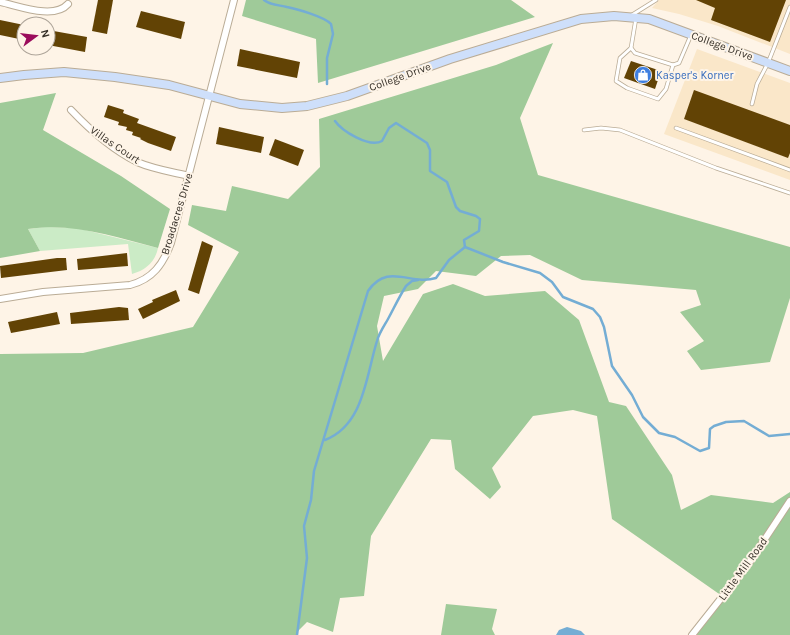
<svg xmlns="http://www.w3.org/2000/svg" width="790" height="635" font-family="Karla,sans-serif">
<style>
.built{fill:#fae7c9}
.green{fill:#cbebc6}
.forest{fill:#9fca99}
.water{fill:#74add4}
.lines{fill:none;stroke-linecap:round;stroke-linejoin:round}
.stream{stroke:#74add4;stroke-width:2.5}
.building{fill:#624305}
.service-casing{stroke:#baac96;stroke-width:4.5}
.minor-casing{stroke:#baac96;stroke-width:8}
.secondary-casing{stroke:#baac96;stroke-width:10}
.service{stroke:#fff;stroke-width:3}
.minor{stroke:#fff;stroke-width:6}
.secondary{stroke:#cedffa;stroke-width:8}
.labels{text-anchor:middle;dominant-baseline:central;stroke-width:4;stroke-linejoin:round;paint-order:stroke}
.street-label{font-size:11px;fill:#352f27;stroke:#fef4e7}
.shop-label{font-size:11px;fill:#366cbe;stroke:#fef4e7;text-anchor:start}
</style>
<rect width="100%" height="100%" fill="#fef4e7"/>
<g class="built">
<polygon points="659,0 790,0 790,54 718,26 679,14 652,8"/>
<polygon points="697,49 790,83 790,180 664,134"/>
</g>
<path class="green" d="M45 227 77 228 158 248C155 262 146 270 132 274L128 244 40 251 28 229Z"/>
<g class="forest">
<polygon points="246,0 511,0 535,17 318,83 316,39 242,16"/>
<polygon points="553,43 520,118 538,175 790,247 790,298 770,362 701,370 687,351 704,341 680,312 701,305 696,290 582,280 530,255 501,256 476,276 436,271 418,289 384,296 377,326 383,361 423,294 453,284 485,296 545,291 579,320 609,402 626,406 672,475 681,510 711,495 773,503 790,492 790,635 694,635 722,596 612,519 597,416 573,410 533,416 492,468 501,487 490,499 455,469 451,440 431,439 371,536 364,596 340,598 333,632 307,622 298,631 297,635 0,635 0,354 83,353 193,327 239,252 188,225 192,205 226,211 232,186 288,199 320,167 319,119 496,65"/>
<path d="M56 93 43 130 121 176 170 209 158 248C116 237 72 222 28 229L40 251 0 258V103Z"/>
<polygon points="446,604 497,609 492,629 495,635 441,635"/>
</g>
<polygon class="water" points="567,627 581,631 585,635 556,635 559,630"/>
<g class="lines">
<g class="stream">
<path d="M264 0C270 5 279 5 287 7 297 9 325 17 331 24L333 34 327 58V84"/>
<path d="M335 121C342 131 369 148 382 141L389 128 396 123 427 143 430 150V171L447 182 456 207 460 211 476 216 480 219 479 231 464 240 465 247 503 262 540 273 552 282 563 297 593 309 600 317 604 327 612 366 632 395 643 417 659 433 675 437 700 451 709 448 710 429 714 426 726 422 744 421 769 436 790 434"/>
<path d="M325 440C364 425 366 376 377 341 379 333 384 326 388 319 394 308 399 297 406 286L412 281 418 280"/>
<path d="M297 635 307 558 304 526 311 500 314 471 368 291C388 262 410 286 436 278L449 260 465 247"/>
</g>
</g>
<g class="building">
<polygon points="98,0 113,0 107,34 92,31"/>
<polygon points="696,0 786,0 770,42 711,20 715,8"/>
<polygon points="141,11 185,22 181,39 136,27"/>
<polygon points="0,20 24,25 24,40 0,35"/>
<polygon points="48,30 87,37 85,52 48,45"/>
<polygon points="240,49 300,62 297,78 237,66"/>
<polygon points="631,61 661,71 655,89 624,78"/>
<polygon points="694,90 790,125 790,153 788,158 684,119"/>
<polygon points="108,105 124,110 123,113 139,119 137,123 176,137 171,151 148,143 140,139 141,138 132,135 133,132 126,130 127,127 118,125 119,122 104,117"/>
<polygon points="219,127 264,137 261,153 216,144"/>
<polygon points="275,139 304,150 298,166 269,155"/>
<polygon points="202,241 213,246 199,294 188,290"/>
<polygon points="127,253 128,266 78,270 77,259"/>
<polygon points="57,258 66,258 67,270 1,278 0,266"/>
<polygon points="176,290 180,301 143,319 138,309 153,302 152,300"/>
<polygon points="119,307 128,308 129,320 71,324 70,313"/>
<polygon points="57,312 60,324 11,333 8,322"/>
</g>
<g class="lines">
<defs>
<g id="service">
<polyline points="632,15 656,0"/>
<polyline points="636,18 631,48 620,58 616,81 627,88 658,99 666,89 673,65"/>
<polyline points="631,48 635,53 673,65 679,63 691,35"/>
<polyline points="752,104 757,84 768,63 790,7"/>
<polyline points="676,128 790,170"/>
<polyline points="584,130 601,128 620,130 716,168 790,193"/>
</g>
<g id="minor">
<path d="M0 2C19 6 54 20 68 4"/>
<path d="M71 110C90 130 113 150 137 162 153 169 172 172 189 176"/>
<path d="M0 299 43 292 130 285C153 279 163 264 171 243L234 0"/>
<polyline points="692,635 749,563 790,501"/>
</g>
<polyline id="secondary" points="0,78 24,75 64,72 115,77 169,85 240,104 282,108 307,106 347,96 450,59 581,19 614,16 649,19 790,71"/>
</defs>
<use href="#service" class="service-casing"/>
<use href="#minor" class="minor-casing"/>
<use href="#secondary" class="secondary-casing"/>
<use href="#service" class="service"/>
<use href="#minor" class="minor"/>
<use href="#secondary" class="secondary"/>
</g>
<defs>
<symbol id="shop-disc" viewBox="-11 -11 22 22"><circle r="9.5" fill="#3f7fe0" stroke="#fef4e7"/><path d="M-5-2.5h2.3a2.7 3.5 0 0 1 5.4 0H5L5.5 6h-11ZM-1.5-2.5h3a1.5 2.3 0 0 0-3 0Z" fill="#fff"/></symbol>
</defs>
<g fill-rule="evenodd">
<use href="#shop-disc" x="633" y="65" width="20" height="20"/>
</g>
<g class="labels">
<g class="street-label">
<text transform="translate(722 46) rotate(20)">College Drive</text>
<text transform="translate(400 77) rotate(-20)">College Drive</text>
<text transform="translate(115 145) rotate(34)">Villas Court</text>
<text transform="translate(177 214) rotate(-73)">Broadacres Drive</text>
<text transform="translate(743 569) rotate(-54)">Little Mill Road</text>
</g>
<g class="shop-label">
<text x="656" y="75">Kasper's Korner</text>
</g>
</g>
<g transform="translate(36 36) rotate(75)"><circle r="19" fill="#fef4e7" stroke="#aea59a"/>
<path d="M0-3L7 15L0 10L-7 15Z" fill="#9b0c5c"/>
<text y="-6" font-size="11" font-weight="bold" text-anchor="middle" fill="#352f27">N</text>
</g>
</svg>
